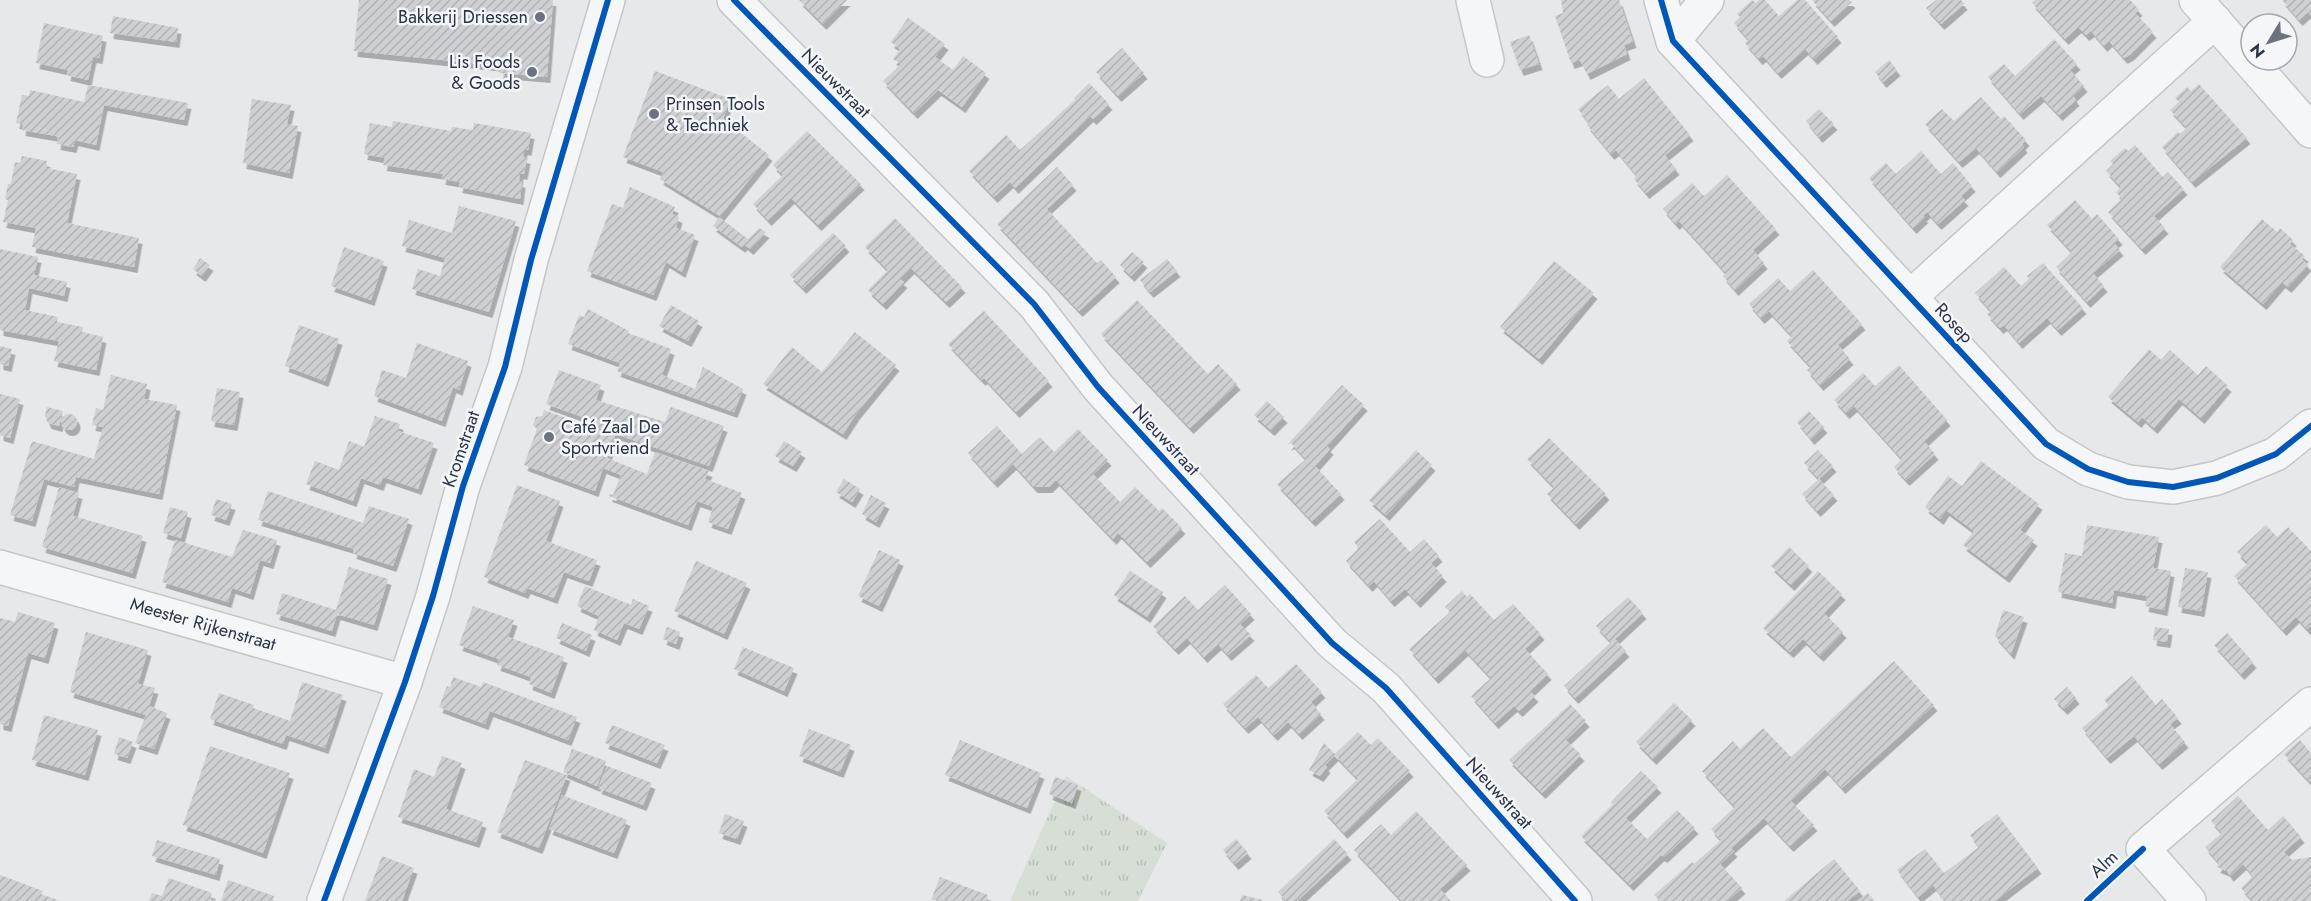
<svg xmlns="http://www.w3.org/2000/svg" width="2311" height="901" font-family="Jost,sans-serif">
<style>
.grass{fill:url(#grass-tufts)}
.building{fill:url(#building-hatch);filter:url(#shadow)}
.lines{fill:none;stroke-linecap:round;stroke-linejoin:round}
.minor-casing{stroke:#c4c6c8;stroke-width:36}
.tertiary-casing{stroke:#c4c6c8;stroke-width:36}
.minor{stroke:#f5f6f7;stroke-width:33}
.tertiary{stroke:#f5f6f7;stroke-width:33}
.cycleway-casing{stroke:#f4f6f9;stroke-width:10}
.cycleway{stroke:#0057b8;stroke-width:6}
.poi-dot{fill:#6c737f;stroke:#f4f6f9;stroke-width:2}
.labels{text-anchor:middle;dominant-baseline:central;stroke-width:5;stroke-linejoin:round;paint-order:stroke}
.poi-label{font-size:18px;fill:#2b3445;stroke:#f4f6f9;text-anchor:end}
.street-label{font-size:18px;fill:#2b3445;stroke:#f4f6f9}
</style>
<defs>
<pattern id="grass-tufts" width="24" height="20" patternUnits="userSpaceOnUse" patternTransform="scale(1.5)"><rect width="24" height="20" fill="#d6ded6"/><path d="M3 7l-1-3M5 7V3M7 7l1-3M15 17l-1-3M17 17v-4M19 17l1-3" fill="none" stroke="#b8bfb9"/></pattern>
<pattern id="building-hatch" width="6" height="6" patternUnits="userSpaceOnUse" patternTransform="scale(1.5)"><rect width="6" height="6" fill="#ced0d3"/><path d="M-1 1l2-2M0 6l6-6M5 7l2-2" fill="none" stroke="#b1b3b6"/></pattern>
<filter id="shadow"><feDropShadow dx="3.5" dy="6" stdDeviation="0" flood-color="#0004"/></filter>
</defs>
<rect width="100%" height="100%" fill="#e6e8ea"/>
<polygon class="grass" points="1066,776 1167,843 1138,901 1010,901"/>
<g class="building">
<polygon points="359,0 553,0 547,77 500,73 501,66 354,51"/>
<polygon points="799,0 847,0 823,24"/>
<polygon points="1561,0 1619,0 1633,42 1624,45 1627,54 1587,74 1580,60 1571,63 1555,16 1563,13"/>
<polygon points="1752,0 1756,3 1759,0 1765,0 1779,16 1797,0 1805,0 1838,37 1814,59 1805,49 1778,73 1763,56 1759,59 1745,43 1749,40 1734,23 1740,17 1737,14"/>
<polygon points="1812,0 1849,0 1852,2 1831,21"/>
<polygon points="1936,0 1961,0 1964,4 1941,24 1926,8"/>
<polygon points="2035,0 2130,0 2139,10 2135,13 2153,32 2131,54 2124,58 2109,41 2104,46 2091,31 2086,35 2078,27 2065,39 2032,3"/>
<polygon points="2282,0 2311,0 2311,16 2308,12 2299,20"/>
<polygon points="113,16 178,28 176,42 110,33"/>
<polygon points="908,18 945,44 935,57 953,70 963,56 986,73 962,107 938,90 914,113 883,81 901,64 893,59 900,49 891,42"/>
<polygon points="44,23 103,36 99,58 93,57 88,80 67,75 68,70 36,63"/>
<polygon points="1529,35 1539,64 1520,70 1510,42"/>
<polygon points="2054,39 2077,64 2070,70 2084,86 2073,96 2076,100 2059,115 2041,96 2020,114 1988,77 2004,64 2015,76"/>
<polygon points="1122,48 1144,73 1118,96 1096,72"/>
<polygon points="1889,60 1897,70 1883,82 1875,72"/>
<polygon points="655,71 730,99 723,119 769,155 720,216 660,179 663,172 623,157"/>
<polygon points="1644,78 1690,135 1665,155 1676,169 1646,193 1634,179 1637,176 1616,150 1611,154 1587,125 1589,123 1578,109 1608,85 1619,99"/>
<polygon points="1089,83 1109,104 1093,119 1090,116 1015,188 1010,182 994,197 969,171 1006,135 1020,150 1075,100 1074,98"/>
<polygon points="2199,84 2247,138 2192,182 2162,147 2178,132 2180,134 2187,128 2170,110 2179,102 2175,98 2187,87 2191,91"/>
<polygon points="88,85 188,103 184,120 104,105 96,145 75,140 73,147 57,144 58,137 56,136 22,130 23,124 16,123 22,95 29,96 30,90 84,102"/>
<polygon points="1981,97 2001,119 2004,116 2026,140 2022,144 2024,147 1997,172 1976,148 1959,162 1925,124 1942,109 1954,121"/>
<polygon points="252,99 291,105 287,124 298,126 289,173 243,163"/>
<polygon points="1819,109 1834,124 1819,137 1806,121"/>
<polygon points="393,121 451,131 452,127 473,130 474,123 531,133 528,150 524,149 523,157 527,158 524,174 520,173 519,181 522,182 520,199 459,187 460,182 442,179 443,174 383,165 385,158 364,154 370,123 392,127"/>
<polygon points="807,131 861,184 818,225 791,198 768,220 753,204 783,175 773,165"/>
<polygon points="2135,145 2163,177 2168,172 2184,189 2154,216 2165,228 2142,249 2108,212 2122,199 2116,192 2121,187 2106,171 2113,164 2110,161 2125,148 2128,151"/>
<polygon points="1921,151 1941,174 1953,163 1972,186 1961,196 1965,200 1938,224 1927,212 1923,216 1925,217 1913,228 1869,178 1886,163 1896,174"/>
<polygon points="22,156 47,161 46,168 77,174 67,223 139,238 134,267 32,247 36,228 3,222 8,200 5,199 8,184 11,184 15,162 20,163"/>
<polygon points="1057,167 1073,185 1047,209 1097,263 1101,260 1116,277 1079,311 997,224"/>
<polygon points="1727,175 1776,229 1753,250 1764,263 1735,290 1723,276 1726,273 1679,221 1676,224 1663,209 1692,183 1704,196"/>
<polygon points="630,187 675,207 672,214 679,217 676,228 695,235 682,272 666,262 653,295 587,271 612,204 623,208"/>
<polygon points="2075,200 2092,219 2097,214 2119,239 2114,243 2120,250 2093,273 2104,286 2087,302 2056,267 2072,252 2047,225"/>
<polygon points="459,206 516,221 489,312 412,289 418,269 440,276 445,258 402,246 409,220 452,233"/>
<polygon points="719,217 748,239 759,228 766,232 750,249 744,244 742,247 713,226"/>
<polygon points="895,218 962,287 946,302 911,268 900,279 904,282 883,304 868,290 888,270 865,247"/>
<polygon points="2262,219 2277,232 2280,228 2293,240 2290,244 2305,256 2302,259 2308,265 2288,287 2282,282 2263,304 2220,267"/>
<polygon points="833,233 846,246 803,288 790,275"/>
<polygon points="344,247 384,261 371,300 331,286"/>
<polygon points="0,249 38,257 34,275 67,282 64,296 29,288 25,310 58,317 57,322 83,327 82,332 103,337 96,370 54,361 59,341 0,330"/>
<polygon points="1132,252 1144,262 1131,276 1120,265"/>
<polygon points="200,258 210,265 202,276 193,269"/>
<polygon points="1167,259 1177,271 1150,292 1140,280"/>
<polygon points="1554,261 1594,293 1539,359 1500,327"/>
<polygon points="2043,263 2083,308 2058,330 2047,318 2019,343 2004,325 2000,328 1987,314 1991,311 1975,293 2004,267 2021,286 2029,279 2027,276"/>
<polygon points="1813,270 1862,324 1838,345 1850,359 1820,385 1807,370 1811,367 1787,341 1792,336 1769,311 1761,318 1749,304 1778,278 1790,291"/>
<polygon points="1137,300 1208,374 1218,364 1237,384 1190,428 1101,334"/>
<polygon points="671,305 699,321 688,341 659,326"/>
<polygon points="588,309 629,331 628,333 671,349 662,375 695,389 703,367 743,389 734,412 617,371 620,363 568,344 579,315 584,317"/>
<polygon points="984,311 1049,381 1016,412 984,378 982,380 948,344"/>
<polygon points="299,325 339,339 325,381 285,366"/>
<polygon points="855,332 896,365 856,414 843,434 763,384 792,347 822,372"/>
<polygon points="417,343 468,361 459,390 453,387 442,421 374,396 382,370 406,378"/>
<polygon points="0,346 12,349 8,366 0,364"/>
<polygon points="2149,349 2161,360 2170,350 2198,375 2206,366 2228,386 2201,418 2179,399 2154,428 2142,417 2138,422 2108,397"/>
<polygon points="1899,365 1947,420 1924,441 1935,454 1906,480 1894,467 1902,459 1854,406 1846,413 1834,400 1863,373 1875,386"/>
<polygon points="559,370 601,385 596,400 665,422 671,407 724,426 709,466 586,424 588,419 546,404"/>
<polygon points="111,375 147,384 144,399 177,405 159,494 76,477 74,487 44,479 32,521 10,515 32,441 94,459 103,427 92,425 96,408 103,410"/>
<polygon points="1342,385 1364,405 1327,446 1330,449 1315,466 1341,494 1312,521 1277,484 1306,459 1291,443 1287,445"/>
<polygon points="217,388 240,392 234,425 211,421"/>
<polygon points="0,394 20,399 10,438 0,435"/>
<polygon points="1267,401 1284,417 1271,430 1254,415"/>
<polygon points="47,407 63,411 59,426 48,423 45,416"/>
<polygon points="544,410 615,436 607,458 647,474 655,452 709,471 705,479 742,493 728,529 708,522 713,507 697,501 688,525 609,496 609,494 613,495 621,475 603,468 595,491 524,465 537,429 533,425 536,417 542,416"/>
<polygon points="1809,411 1824,427 1811,439 1797,422"/>
<circle cx="69" cy="422" r="8"/>
<polygon points="375,416 400,424 398,431 434,443 418,489 383,477 380,485 361,478 353,501 306,484 315,461 339,470 349,441 364,447"/>
<polygon points="997,426 1022,454 1040,437 1054,452 1078,429 1108,460 1093,474 1120,502 1135,487 1159,511 1162,508 1182,528 1147,562 1118,533 1113,539 1056,480 1049,487 1034,487 1013,464 994,482 968,453"/>
<polygon points="1549,438 1606,494 1576,524 1547,494 1554,487 1527,459"/>
<polygon points="784,441 802,452 793,466 775,456"/>
<polygon points="1416,450 1432,465 1386,515 1369,500"/>
<polygon points="1818,450 1833,466 1819,479 1804,463"/>
<polygon points="1981,461 2039,504 2020,530 2034,540 2006,577 1963,545 1974,531 1946,510 1940,519 1925,507 1948,476 1962,486"/>
<polygon points="844,479 860,489 852,502 836,492"/>
<polygon points="1819,479 1834,495 1817,511 1802,494"/>
<polygon points="517,485 560,501 546,541 597,560 589,581 564,572 554,598 527,588 525,593 484,577"/>
<polygon points="59,487 79,493 73,516 143,536 132,573 42,547"/>
<polygon points="268,491 363,523 369,506 409,519 393,566 353,553 354,549 258,520"/>
<polygon points="871,495 886,503 876,522 862,514"/>
<polygon points="216,499 232,504 226,520 211,515"/>
<polygon points="170,507 188,512 181,538 163,533"/>
<polygon points="1380,519 1410,552 1424,539 1439,556 1431,563 1443,576 1417,602 1405,589 1391,601 1374,581 1369,586 1346,561 1359,548 1354,542"/>
<polygon points="2087,525 2159,537 2153,568 2171,571 2164,610 2145,606 2147,596 2114,590 2112,603 2058,592 2065,553 2082,556"/>
<polygon points="2266,525 2277,537 2288,527 2311,551 2311,626 2307,629 2296,617 2283,630 2234,576 2248,563 2237,552"/>
<polygon points="243,530 277,540 270,563 260,560 250,594 232,588 228,602 162,582 175,540 232,557"/>
<polygon points="1789,547 1809,566 1791,585 1771,566"/>
<polygon points="879,550 900,560 879,606 858,596"/>
<polygon points="696,561 747,583 724,634 674,611"/>
<polygon points="349,567 388,579 374,625 337,614 332,631 276,614 282,593 336,610"/>
<polygon points="2185,568 2208,572 2201,611 2178,607"/>
<polygon points="1130,571 1163,592 1147,617 1114,595"/>
<polygon points="1818,571 1842,594 1824,613 1843,632 1820,656 1803,639 1790,652 1763,628"/>
<polygon points="1225,585 1251,614 1240,624 1251,635 1228,655 1218,644 1204,657 1187,638 1175,649 1153,626 1185,596 1198,610"/>
<polygon points="585,586 631,605 633,599 649,606 639,629 624,623 617,640 594,630 599,616 577,606"/>
<polygon points="1462,591 1467,597 1470,594 1494,620 1513,604 1541,634 1525,649 1548,674 1530,691 1535,696 1519,711 1514,706 1495,723 1471,696 1491,678 1465,650 1435,678 1409,649 1450,612 1445,607"/>
<polygon points="1628,597 1643,613 1615,639 1626,651 1575,698 1564,686 1611,642 1596,626"/>
<polygon points="473,606 514,620 508,637 564,657 551,693 529,684 531,677 497,665 499,659 459,645"/>
<polygon points="2003,610 2024,617 2011,654 1995,636"/>
<polygon points="18,612 55,623 45,658 28,653 8,726 0,724 0,618 15,622"/>
<polygon points="562,623 592,635 586,651 556,638"/>
<polygon points="667,627 680,632 676,644 663,639"/>
<polygon points="2155,627 2169,629 2167,642 2153,640"/>
<polygon points="86,632 148,650 138,684 155,688 149,706 167,713 154,749 135,743 146,715 70,692"/>
<polygon points="2227,633 2253,662 2241,674 2214,645"/>
<polygon points="743,647 794,668 784,691 734,669"/>
<polygon points="1894,661 1934,705 1842,788 1825,769 1791,801 1814,825 1790,846 1764,818 1731,848 1734,851 1720,864 1742,888 1727,901 1660,901 1654,895 1692,862 1694,864 1721,840 1711,829 1735,807 1702,771 1733,741 1740,749 1763,728 1791,757"/>
<polygon points="1296,664 1322,692 1311,702 1321,714 1299,734 1288,722 1274,735 1258,717 1245,728 1223,704 1256,675 1268,688"/>
<polygon points="2132,676 2156,705 2162,699 2178,718 2170,724 2185,742 2159,764 2134,736 2107,758 2082,728 2109,705 2104,700"/>
<polygon points="453,677 481,687 483,682 577,717 568,740 490,711 485,724 439,707 447,686 450,687"/>
<polygon points="302,682 343,695 325,748 286,735 283,744 210,719 219,693 254,705 253,708 290,721"/>
<polygon points="2067,687 2076,698 2064,709 2054,699"/>
<polygon points="1674,703 1692,720 1653,759 1636,742"/>
<polygon points="1570,704 1586,721 1566,740 1581,755 1542,793 1509,760"/>
<polygon points="44,715 98,730 85,775 32,760"/>
<polygon points="612,725 665,745 657,763 605,743"/>
<polygon points="809,729 851,745 840,772 799,756"/>
<polygon points="1358,732 1371,745 1378,738 1410,771 1344,833 1324,811 1358,779 1335,755 1325,765 1327,767 1320,776 1309,770 1324,743 1335,754"/>
<polygon points="119,737 133,742 127,758 114,754"/>
<polygon points="960,740 1041,773 1027,808 945,775"/>
<polygon points="2300,740 2311,753 2310,782 2284,754"/>
<polygon points="210,746 290,773 263,853 183,825"/>
<polygon points="572,749 606,761 597,786 563,772"/>
<polygon points="442,756 462,763 446,809 483,822 476,842 398,817 414,769 434,777"/>
<polygon points="525,760 567,775 539,848 497,832"/>
<polygon points="607,766 652,783 643,805 598,788"/>
<polygon points="1641,771 1658,787 1626,818 1647,839 1677,810 1695,828 1664,857 1661,855 1630,885 1581,836 1613,804 1611,802"/>
<polygon points="1055,777 1078,785 1072,803 1049,794"/>
<polygon points="562,795 627,820 614,853 549,829"/>
<polygon points="2238,796 2268,830 2283,816 2301,837 2284,852 2292,860 2311,857 2311,901 2253,901 2241,888 2253,876 2243,864 2230,876 2227,871 2217,867 2219,863 2205,847 2222,833 2211,821"/>
<polygon points="1416,811 1467,865 1440,889 1451,901 1402,901 1354,850 1381,824 1391,835"/>
<polygon points="725,814 744,821 737,839 719,833"/>
<polygon points="1997,814 2038,868 1995,901 1945,901 1933,885 1918,897 1897,870 1925,849 1944,873 1979,847 1970,835"/>
<polygon points="1236,839 1248,853 1235,864 1223,850"/>
<polygon points="1334,839 1348,854 1297,901 1286,901 1278,892"/>
<polygon points="157,840 220,859 216,875 152,856"/>
<polygon points="382,856 414,868 402,901 365,901"/>
<polygon points="1834,859 1860,891 1847,901 1784,901"/>
<polygon points="0,875 43,891 41,894 60,901 0,901"/>
<polygon points="940,877 988,895 986,901 931,900"/>
<polygon points="169,878 212,893 210,899 214,901 149,901 152,893 162,896"/>
<polygon points="228,880 274,896 272,901 221,901"/>
<polygon points="1868,893 1874,901 1857,901"/>
<polygon points="1242,895 1263,900 1263,901 1240,901"/>
</g>
<g class="lines">
<defs>
<g id="minor">
<polyline points="1473,0 1487,60"/>
<polyline points="1661,0 1673,41 2046,444 2088,469 2128,482 2173,487 2217,478 2276,454 2311,426"/>
<polyline points="2196,0 2311,131"/>
<polyline points="1673,41 1707,0"/>
<polyline points="1910,297 2215,21"/>
<polyline points="0,567 405,682"/>
<polyline points="2189,901 2143,849 2311,704"/>
</g>
<g id="tertiary">
<polyline points="734,0 1034,304 1098,387 1332,643 1386,688 1575,901"/>
<polyline points="324,901 405,682 433,596 463,486 505,367 531,260 608,0"/>
</g>
</defs>
<use href="#minor" class="minor-casing"/>
<use href="#tertiary" class="tertiary-casing"/>
<use href="#minor" class="minor"/>
<use href="#tertiary" class="tertiary"/>
<defs>
<g id="cycleway">
<polyline points="734,0 1034,304 1098,387 1332,643 1386,688 1575,901"/>
<polyline points="1661,0 1673,41 2046,444 2088,469 2128,482 2173,487 2217,478 2276,454 2311,426"/>
<polyline points="324,901 405,682 433,596 463,486 505,367 531,260 608,0"/>
<polyline points="2087,901 2143,849"/>
</g>
</defs>
<use href="#cycleway" class="cycleway-casing"/>
<use href="#cycleway" class="cycleway"/>
</g>
<g class="poi-dot">
<circle cx="540" cy="17" r="6"/>
<circle cx="532" cy="72" r="6"/>
<circle cx="654" cy="114" r="6"/>
<circle cx="549" cy="437" r="6"/>
</g>
<g class="labels">
<g class="poi-label">
<text x="528" y="17">Bakkerij Driessen</text>
<text x="520" y="62">Lis Foods<tspan x="520" dy="21">&amp; Goods</tspan></text>
<text x="666" y="104" text-anchor="start">Prinsen Tools<tspan x="666" dy="21">&amp; Techniek</tspan></text>
<text x="561" y="427" text-anchor="start">Café Zaal De<tspan x="561" dy="21">Sportvriend</tspan></text>
</g>
<g class="street-label">
<text transform="translate(836 83) rotate(45)">Nieuwstraat</text>
<text transform="translate(1954 323) rotate(47)">Rosep</text>
<text transform="translate(1166 440) rotate(47)">Nieuwstraat</text>
<text transform="translate(461 449) rotate(-71)">Kromstraat</text>
<text transform="translate(203 624) rotate(16)">Meester Rijkenstraat</text>
<text transform="translate(1499 793) rotate(48)">Nieuwstraat</text>
<text transform="translate(2104 864) rotate(-43)">Alm</text>
</g>
</g>
<g transform="translate(2269 42) rotate(232)"><circle r="28" fill="#f4f6f9" stroke="#a4a8b1" stroke-width="1.5"/>
<path d="M0-4.5L10 22L0 15L-10 22Z" fill="#6c737f"/>
<text y="-9" font-size="16" font-weight="bold" text-anchor="middle" fill="#2b3445">N</text>
</g>
</svg>
